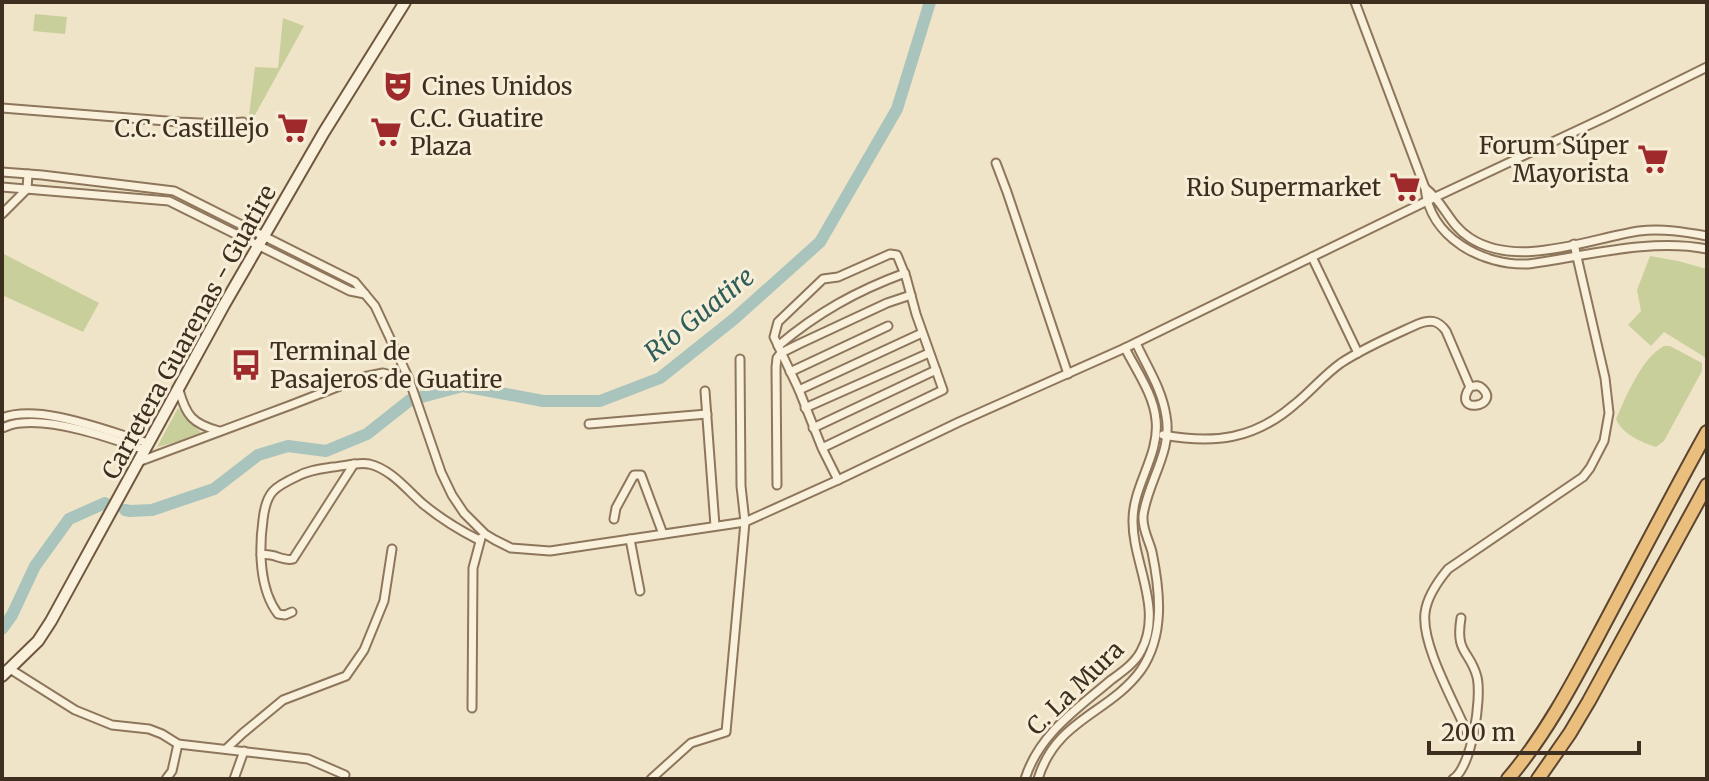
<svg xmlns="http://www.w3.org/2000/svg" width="1709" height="781" font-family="Merriweather,serif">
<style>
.green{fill:#c9cf9b}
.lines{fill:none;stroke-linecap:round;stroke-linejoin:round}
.river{stroke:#a9c4bc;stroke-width:12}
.minor-casing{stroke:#8d765c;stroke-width:11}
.secondary-casing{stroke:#6f573f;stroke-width:14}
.trunk-casing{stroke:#5b4430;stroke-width:16}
.minor{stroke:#faf1dc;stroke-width:7}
.secondary{stroke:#faf1dc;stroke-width:10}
.trunk{stroke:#eabe7c;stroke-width:12}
.labels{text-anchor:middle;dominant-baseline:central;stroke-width:6;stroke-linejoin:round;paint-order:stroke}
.poi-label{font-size:24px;fill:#3d2e20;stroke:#f7eed8;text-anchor:start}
.street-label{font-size:24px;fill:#3d2e20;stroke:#f7eed8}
.water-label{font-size:26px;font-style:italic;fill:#2f5d5a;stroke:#f7eed8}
</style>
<rect width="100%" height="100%" fill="#f0e4c8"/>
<g class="green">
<polygon points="35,14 67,17 65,34 33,31"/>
<polygon points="283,18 304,26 255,115 249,115 255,67 278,68"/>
<polygon points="2,253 99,303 83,332 2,295"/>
<polygon points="1650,256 1678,261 1707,269 1706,358 1664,332 1651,346 1628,325 1641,311 1637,290"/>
<path d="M1664 346H1670L1702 363V371L1664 441 1656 447C1641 442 1622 434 1616 419 1626 397 1642 357 1664 346Z"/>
<polygon points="178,408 203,435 157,447"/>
</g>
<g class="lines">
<g class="river">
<polyline points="125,510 130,511 152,510 214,489 258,455 288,446 326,451 367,434 410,400 463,386 543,401 600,401 660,378 734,319 820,242 897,109 930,2"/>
<polyline points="2,629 12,615 35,566 69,519 105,503"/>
</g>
<defs>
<g id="minor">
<polyline points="1355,2 1425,188"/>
<polyline points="2,108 179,122 220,124 243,122"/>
<polyline points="996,163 1007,192 1068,374"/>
<polyline points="2,172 42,175 174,191 355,282 375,306 409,379 441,472 452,495 464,513 485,534 495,540 511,548 550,551 745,522 838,480 959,422 1125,348 1427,201 1608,116 1707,67"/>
<polyline points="2,187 169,201 350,291 365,294"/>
<polyline points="2,214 27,189 28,174"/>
<path d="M1707 236C1685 232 1662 228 1639 231 1587 239 1518 269 1470 238 1449 225 1444 202 1425 188 1430 238 1483 266 1528 264 1587 256 1649 238 1707 249"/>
<polyline points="1312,257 1358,353"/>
<path d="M778 346C817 313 856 291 905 273"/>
<polyline points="790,372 888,326"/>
<path d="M179 390C186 416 193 424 219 431"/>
<polyline points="799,390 922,333"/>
<polyline points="705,391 715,526"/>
<polyline points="805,408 929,353"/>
<path d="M2 418C40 403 109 432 148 443"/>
<polyline points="589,424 707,414"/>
<path d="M2 428C8 426 14 423 21 423 57 419 110 438 145 450"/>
<polyline points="813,428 936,370"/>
<path d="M1163 435C1214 444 1254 440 1295 404 1311 391 1324 375 1341 363 1365 347 1392 336 1418 324 1430 319 1438 320 1446 331L1470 387C1451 415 1500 407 1483 389 1478 384 1475 386 1470 387"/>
<polyline points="822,448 943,390 916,314 906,277 897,255 890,254 838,277 823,279 778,322 774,337 799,390 822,448 838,480"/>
<polyline points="138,462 291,405 363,377 383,373 409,379"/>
<polyline points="777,485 776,367 777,358 781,353 799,344 887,303 911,295"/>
<polyline points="614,519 616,508 634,475 641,475 663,534"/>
<polyline points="630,539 640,591"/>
<path d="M261 555C273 552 283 562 293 559L354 464"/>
<path d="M292 612 285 615 278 614C259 589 259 549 263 520 266 492 274 487 298 476 309 470 320 469 333 467 345 466 358 462 369 464 391 469 407 490 423 504 440 518 459 530 479 540"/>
<polyline points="10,669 75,710 112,725 149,729 162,734 178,744 308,759 345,775"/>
<polyline points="472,708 473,568 481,538"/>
<path d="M1471 742C1458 708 1421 647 1425 613 1427 596 1438 581 1448 569L1583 477 1590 468 1604 441 1609 413 1605 378 1574 244"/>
<polyline points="226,749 243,733 283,700 346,676 364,650 384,601 392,549"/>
<polyline points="166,779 172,771 178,744"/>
<polyline points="234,779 244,751"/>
<polyline points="651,779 691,743 726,732 745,522 741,486 740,359"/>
<path d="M1025 779C1039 734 1077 709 1111 680 1122 672 1135 663 1141 651 1164 609 1132 562 1133 520 1133 485 1160 455 1156 420 1154 395 1136 370 1125 348"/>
<path d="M1038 779C1056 719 1109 714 1141 670 1165 635 1160 591 1152 552 1149 540 1142 529 1143 516 1147 483 1173 451 1166 416 1162 389 1147 367 1136 343"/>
<path d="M1453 779C1472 767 1482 698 1477 677 1470 650 1455 654 1461 618"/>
</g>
<polyline id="secondary" points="2,676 38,641 51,621 224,305 324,132 405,2"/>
<g id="trunk">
<path d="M1508 779C1549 731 1578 673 1608 617 1641 555 1673 493 1707 432"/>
<polyline points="1538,779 1570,733 1589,701 1707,485"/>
</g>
</defs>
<use href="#minor" class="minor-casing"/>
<use href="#secondary" class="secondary-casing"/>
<use href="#trunk" class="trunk-casing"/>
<use href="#minor" class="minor"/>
<use href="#secondary" class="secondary"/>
<use href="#trunk" class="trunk"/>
</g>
<defs>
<symbol id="theatre-bare" viewBox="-9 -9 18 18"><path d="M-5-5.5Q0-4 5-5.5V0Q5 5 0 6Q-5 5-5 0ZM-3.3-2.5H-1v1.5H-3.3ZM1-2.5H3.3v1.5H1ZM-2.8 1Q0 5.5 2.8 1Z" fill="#9e2a2b" stroke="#f7eed8" stroke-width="2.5" paint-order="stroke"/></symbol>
<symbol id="supermarket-bare" viewBox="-9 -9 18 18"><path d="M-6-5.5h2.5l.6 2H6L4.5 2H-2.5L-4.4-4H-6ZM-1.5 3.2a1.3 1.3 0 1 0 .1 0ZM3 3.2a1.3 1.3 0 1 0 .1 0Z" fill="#9e2a2b" stroke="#f7eed8" stroke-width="2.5" paint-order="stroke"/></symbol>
<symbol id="bus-bare" viewBox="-9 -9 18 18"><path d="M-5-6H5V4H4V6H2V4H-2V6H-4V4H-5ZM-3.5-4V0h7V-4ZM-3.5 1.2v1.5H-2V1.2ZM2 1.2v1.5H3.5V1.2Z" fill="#9e2a2b" stroke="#f7eed8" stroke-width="2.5" paint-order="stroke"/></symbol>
</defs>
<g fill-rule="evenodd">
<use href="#theatre-bare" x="376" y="64" width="44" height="44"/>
<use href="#supermarket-bare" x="271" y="106" width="44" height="44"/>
<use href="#supermarket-bare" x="364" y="110" width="44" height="44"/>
<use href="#supermarket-bare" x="1631" y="137" width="44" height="44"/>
<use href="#supermarket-bare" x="1383" y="165" width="44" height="44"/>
<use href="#bus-bare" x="224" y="343" width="44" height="44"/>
</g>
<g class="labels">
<g class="poi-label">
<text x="422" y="86">Cines Unidos</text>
<text x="410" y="118">C.C. Guatire<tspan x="410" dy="28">Plaza</tspan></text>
<text x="269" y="128" text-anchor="end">C.C. Castillejo</text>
<text x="1629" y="145" text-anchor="end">Forum Súper<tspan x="1629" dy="28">Mayorista</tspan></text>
<text x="1381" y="187" text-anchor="end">Rio Supermarket</text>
<text x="270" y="351">Terminal de<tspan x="270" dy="28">Pasajeros de Guatire</tspan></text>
</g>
<g class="street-label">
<text transform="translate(189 332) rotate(-61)">Carretera Guarenas - Guatire</text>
<text transform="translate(1075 688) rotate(-44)">C. La Mura</text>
</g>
<g class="water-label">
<text transform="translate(699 314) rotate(-39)">Río Guatire</text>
</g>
</g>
<rect width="1709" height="781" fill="none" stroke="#3d2e20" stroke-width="8"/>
<path d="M1429 741v12h210v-12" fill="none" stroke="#3d2e20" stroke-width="4"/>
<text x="1441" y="741" font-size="24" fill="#3d2e20" stroke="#f7eed8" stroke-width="6" paint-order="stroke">200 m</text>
</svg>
